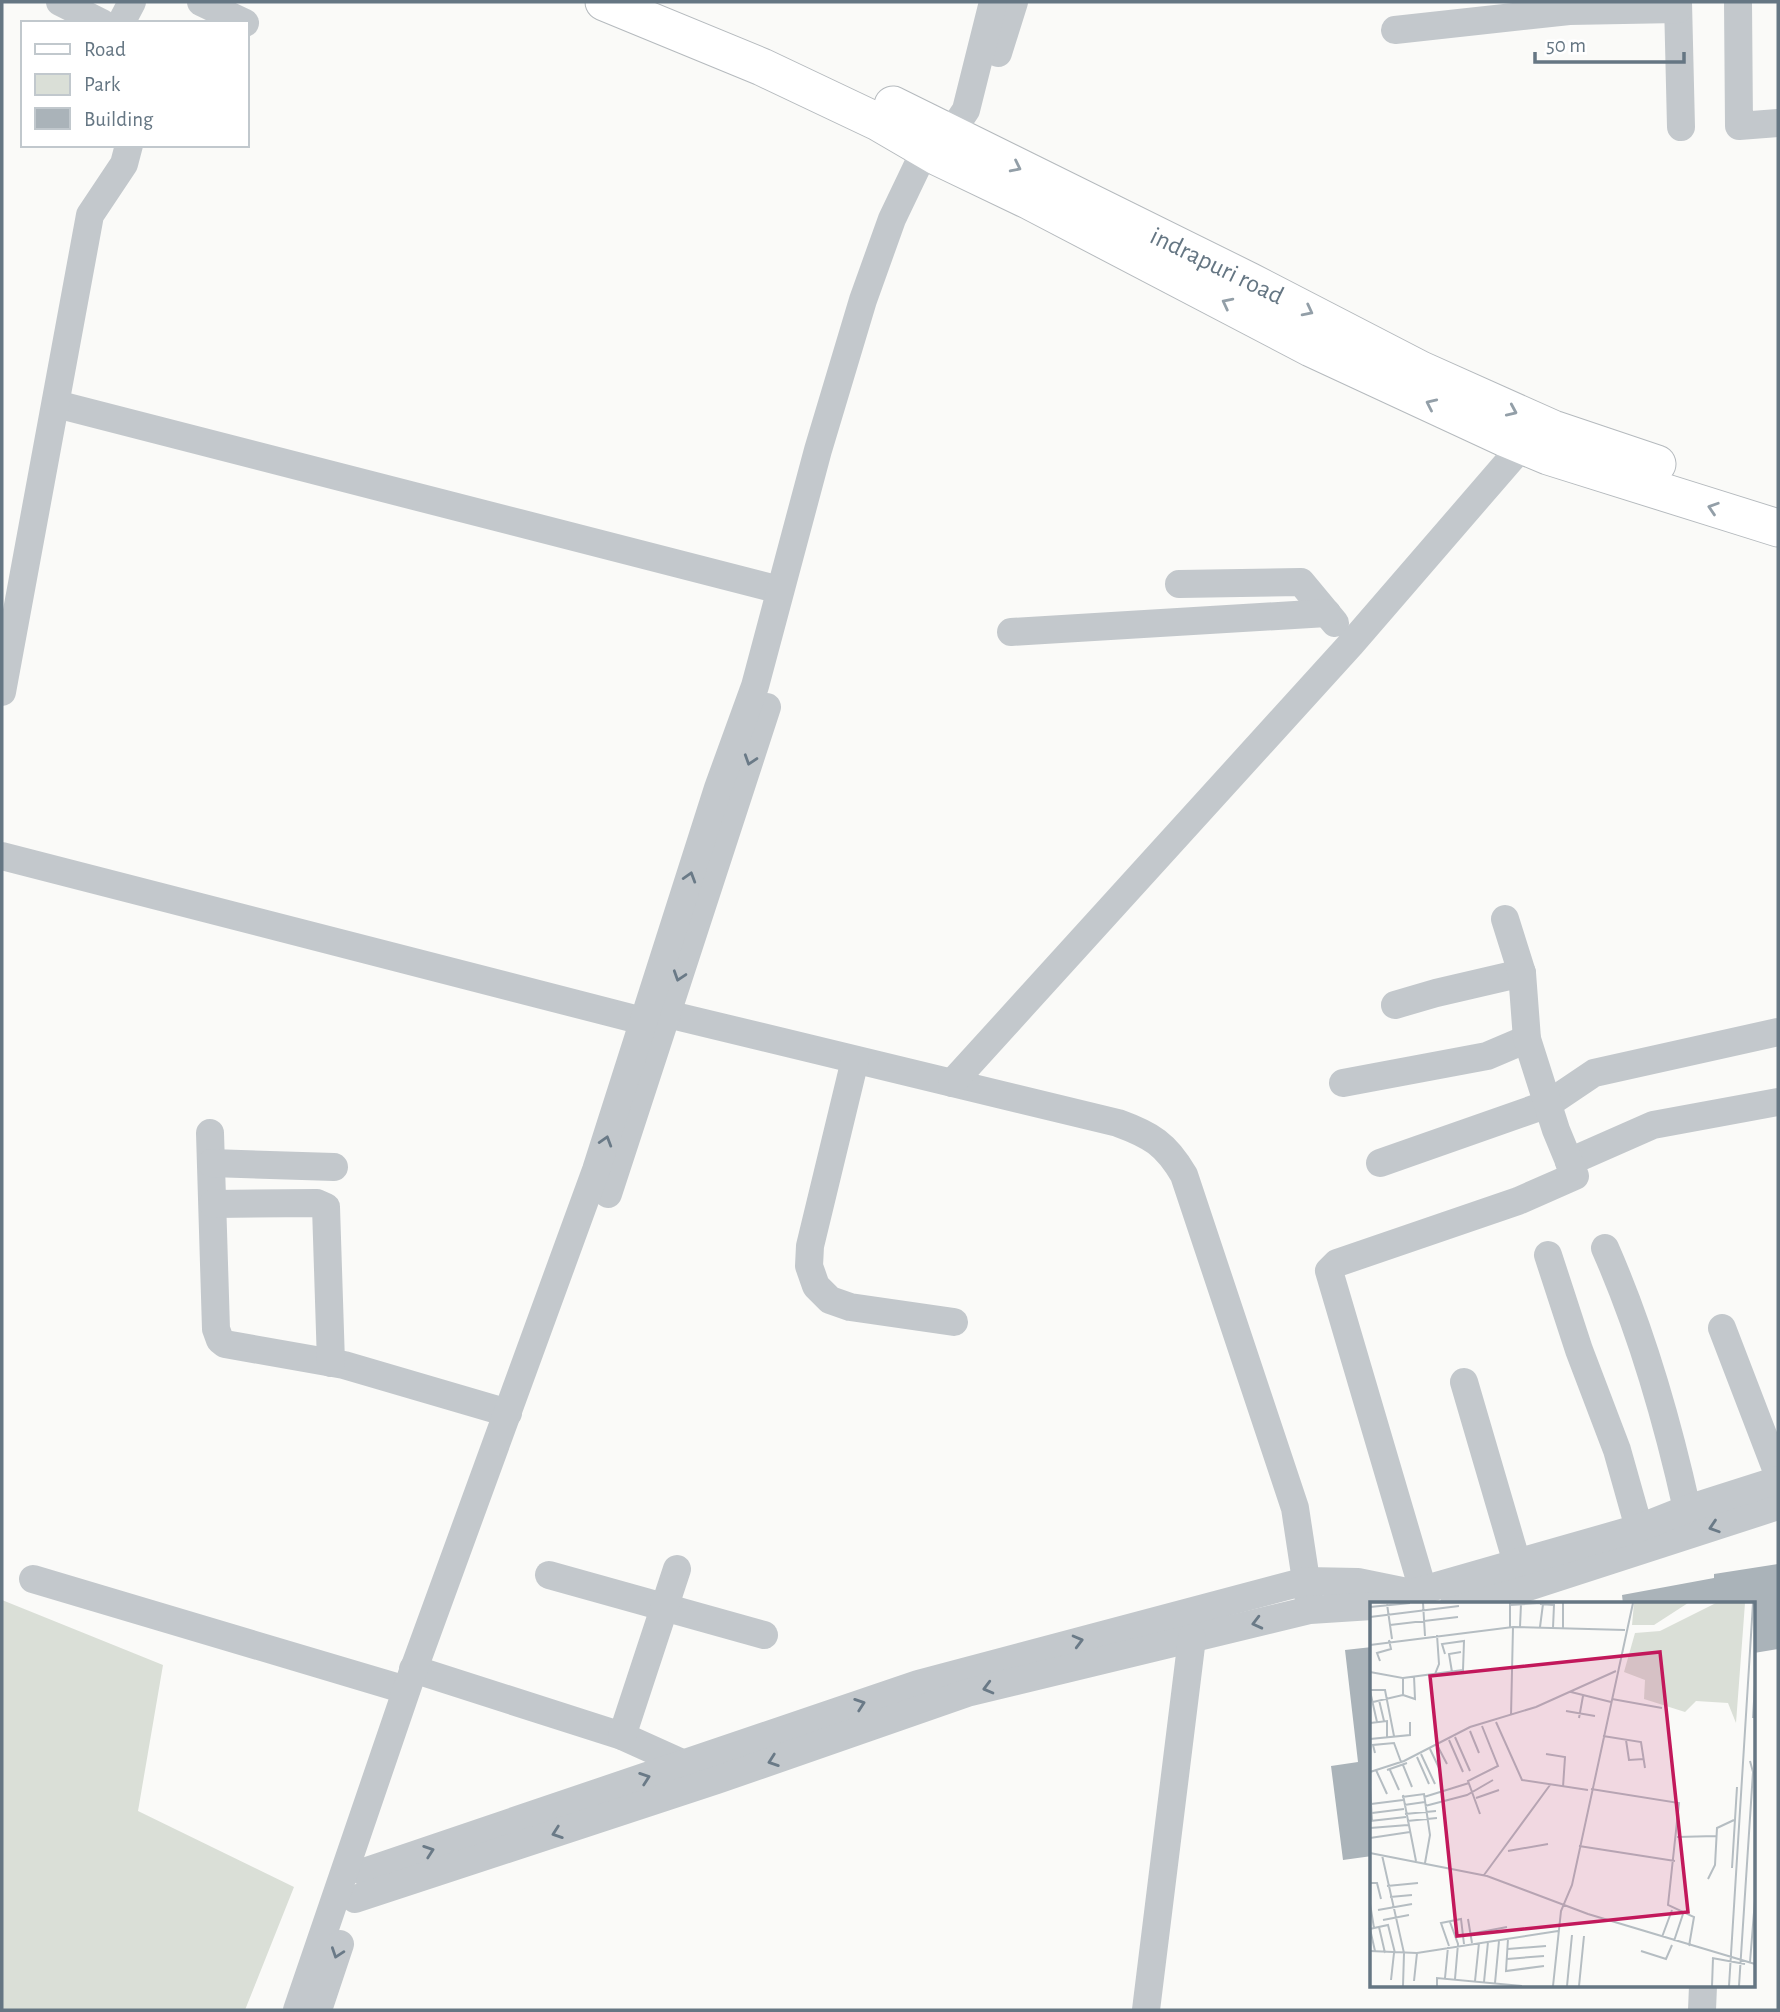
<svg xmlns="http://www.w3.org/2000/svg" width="1780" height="2012" font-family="'Alegreya Sans',sans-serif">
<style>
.green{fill:#dadfd7}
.building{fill:#aab3b9}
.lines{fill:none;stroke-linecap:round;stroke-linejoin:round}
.major-casing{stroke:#b5babe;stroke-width:39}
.minor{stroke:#c3c8cc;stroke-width:28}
.major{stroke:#fff;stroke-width:37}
.oneway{stroke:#939fa8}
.oneway2{stroke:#6a7a87}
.labels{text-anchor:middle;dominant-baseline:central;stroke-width:7;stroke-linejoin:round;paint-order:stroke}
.street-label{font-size:26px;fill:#657683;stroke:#fff}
.inset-road{fill:none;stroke:#b5bdc2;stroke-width:2}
.view{fill:#c2185b;fill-opacity:0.15;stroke:#c2185b;stroke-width:3.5}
.inset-edge{fill:none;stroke:#657683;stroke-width:3.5}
</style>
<rect width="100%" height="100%" fill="#fafaf8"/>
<polygon class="green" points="2,1600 163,1665 138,1811 294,1887 245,2010 2,2010"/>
<g class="building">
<polygon points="1778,1564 1778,1649 1754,1653 1754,1604 1623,1604 1622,1595 1714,1578 1714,1574"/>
<polygon points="1372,1647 1372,1856 1343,1860 1331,1766 1358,1762 1345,1650"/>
</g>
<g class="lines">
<defs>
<g id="major">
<polyline points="604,2 762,67 878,122 938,157 1030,201 1311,348 1505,438 1548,456 1778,528"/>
<polyline points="893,105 1249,281 1421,370 1553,429 1657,464"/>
</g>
</defs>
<use href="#major" class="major-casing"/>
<g class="minor">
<polyline points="60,2 102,23"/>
<polyline points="201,2 245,23"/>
<polyline points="1678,2 1681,127"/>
<polyline points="1738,2 1739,126 1778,123"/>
<polyline points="121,23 132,2"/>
<polyline points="1395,30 1569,11 1678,9"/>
<polyline points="998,53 1014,2"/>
<polyline points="56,404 780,590"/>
<polyline points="1179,584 1301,582 1335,623"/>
<polyline points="1011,632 1327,613"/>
<polyline points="2,692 90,215 124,164 129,145"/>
<polyline points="2,856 643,1021"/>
<polyline points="1395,1005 1436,993 1522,973"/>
<path d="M667 1014 1118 1123C1151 1135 1166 1144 1184 1175L1295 1508 1309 1600"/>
<polyline points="855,1060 810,1246 809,1266 816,1286 830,1300 850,1307 954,1322"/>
<polyline points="952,1083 1351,644 1523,445"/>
<polyline points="1343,1083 1487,1056 1527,1039"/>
<polyline points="210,1133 216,1329 220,1340 225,1344 344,1365 508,1413"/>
<polyline points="1569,1162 1653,1125 1778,1102"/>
<polyline points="211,1163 334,1167"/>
<polyline points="1380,1163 1548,1104 1594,1073 1778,1032"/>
<polyline points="608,1194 767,707"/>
<polyline points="213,1204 317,1203 326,1207 331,1363"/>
<path d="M1605 1248C1642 1332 1667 1419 1687 1509"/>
<polyline points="1548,1255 1579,1350 1617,1450 1639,1528"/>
<polyline points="1722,1328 1778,1474"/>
<polyline points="1464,1382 1517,1563"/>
<polyline points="549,1575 764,1635"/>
<polyline points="33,1579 406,1690"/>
<polyline points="1423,1590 1329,1271 1337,1263 1518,1201 1575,1176 1556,1130 1527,1039 1522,973 1505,919"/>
<polyline points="1454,1604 1516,1591 1778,1506"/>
<polyline points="413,1669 622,1736 693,1768"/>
<polyline points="622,1736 677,1569"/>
<polyline points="364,1872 918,1684 1306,1581 1358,1582 1412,1593 1639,1528 1687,1509 1778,1480"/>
<polyline points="355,1899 717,1780 967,1693 1310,1610 1372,1606"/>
<polyline points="297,2010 412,1674 596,1170 718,788 755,686 818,450 863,300 892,219 925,150 950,134 966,110 993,2"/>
<polyline points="318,2010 340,1944"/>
<polyline points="1146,2010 1192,1638"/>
<polyline points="1702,2010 1703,1986"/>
</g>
<use href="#major" class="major"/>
</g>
<defs><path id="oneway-chevron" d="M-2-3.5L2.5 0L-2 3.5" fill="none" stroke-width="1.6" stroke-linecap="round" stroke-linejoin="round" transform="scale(1.75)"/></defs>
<g class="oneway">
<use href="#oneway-chevron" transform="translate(1016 167) rotate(26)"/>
<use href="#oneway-chevron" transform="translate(1227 303) rotate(-153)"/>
<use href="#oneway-chevron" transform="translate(1308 311) rotate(27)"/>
<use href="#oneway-chevron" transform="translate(1431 404) rotate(-155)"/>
<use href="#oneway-chevron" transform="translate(1512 411) rotate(24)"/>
<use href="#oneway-chevron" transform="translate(1713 508) rotate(-162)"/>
</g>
<g class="oneway2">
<use href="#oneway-chevron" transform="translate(750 760) rotate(108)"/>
<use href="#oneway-chevron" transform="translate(690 877) rotate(-73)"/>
<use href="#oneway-chevron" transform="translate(679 976) rotate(108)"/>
<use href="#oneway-chevron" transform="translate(606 1141) rotate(-73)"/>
<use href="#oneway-chevron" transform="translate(1714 1527) rotate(162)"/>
<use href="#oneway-chevron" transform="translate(1257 1623) rotate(166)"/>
<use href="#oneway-chevron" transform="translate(1078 1641) rotate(-15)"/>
<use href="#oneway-chevron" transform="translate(988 1688) rotate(165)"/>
<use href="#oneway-chevron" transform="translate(860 1704) rotate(-19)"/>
<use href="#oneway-chevron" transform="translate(773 1761) rotate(161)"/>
<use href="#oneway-chevron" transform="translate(645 1778) rotate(-19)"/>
<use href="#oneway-chevron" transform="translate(557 1833) rotate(161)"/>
<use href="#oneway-chevron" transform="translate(429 1851) rotate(-19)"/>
<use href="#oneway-chevron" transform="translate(337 1953) rotate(109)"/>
</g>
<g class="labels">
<g class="street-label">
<text transform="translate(1217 266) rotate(26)">indrapuri road</text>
</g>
</g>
<g transform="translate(1370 1602)">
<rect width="385" height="385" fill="#fafaf8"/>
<path d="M264 1H318L284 23H262ZM346 1H375L366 121 358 101 326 99 315 110 274 97 275 78 254 70 265 31 290 29Z" fill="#dadfd7"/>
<path class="inset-road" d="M53 1 55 34M140 1V25M17 2 22 37M170 2 184 3 183 26M140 3 171 1M0 5 40 1M0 15 89 4M20 23 88 15M150 25 151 2M170 25 173 2M193 26V1M0 43 143 25 255 28M10 59 7 51 21 47 19 38M0 70 33 76V93L3 100M82 70 79 52 91 50M65 72 69 62 67 33M33 76 93 68 94 39 72 42 75 52M0 88H15L24 134M0 89 7 120M201 90 241 100M33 93 45 97 44 74M242 97 292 106M9 98 14 119M196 109 225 114M141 114 143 25M209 116 213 94M383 116 385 83M126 120 152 178 218 188M0 121 17 119V135M100 129 109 151M233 134 271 140 275 166M85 135 100 169M0 137 40 133V120M79 138 93 170M256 138 259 158 274 157M67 143 77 162M60 147 70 168M5 151 3 143 24 141 31 160M51 152 65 182M176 152 195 155 193 185M47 155 59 182M33 163 42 185M6 168 17 192M17 168 37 161M20 168 29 188M0 170 34 159 100 125 166 105 246 69M0 185 2 219M221 187 309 201 298 303 324 315 319 344M33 193 46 259M32 195 54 192 60 233 55 261M54 195 99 181M106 196 129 188M1 202 33 198M34 203 55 200M55 204 97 193 123 178M2 211 34 207M35 212 66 209M110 212 98 179 128 164 112 124M0 219 36 215M37 219 67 216M0 226 38 223M307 235 346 234M0 236 40 230M209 244 305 259M138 249 178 242M0 251 117 274 218 312 385 362M12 253 34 351 33 384M362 266 367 185M114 273 180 183M338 277 345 263 347 226 364 218M0 281H7L11 297M17 284 48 281M20 295 42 293M0 302 4 326 18 323 25 351M8 308 42 302M98 317 102 341M13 318 39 313M80 320 88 342 85 377M9 325 15 351M4 326 0 327 5 349M100 332 137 325M292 335 302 308M138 337 136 369 174 364M304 339 313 312M79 344 71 321 91 317 94 342M138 347 176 344M0 349 47 351 188 329M271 349 296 357 302 343M342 356 375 362M137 357 174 354M380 360 385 298M75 376 78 345M21 378 24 351M44 379 47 351M105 379 109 341M114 380 118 340M125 381 129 339M67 384V376L152 384M183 384 191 309 202 283 263 1M197 384 202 333M209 384 214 334M342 384 343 356M359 384 383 1M369 384 383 170 380 159"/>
<path class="view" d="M290 50 318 310 87 334 60 74Z"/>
<rect width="385" height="385" class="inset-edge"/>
</g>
<rect width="1780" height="2012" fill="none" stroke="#657683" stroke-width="7"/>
<rect x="21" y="21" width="228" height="126" fill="#ffffff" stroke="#c1c8cd" stroke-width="2"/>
<rect x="35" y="44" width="35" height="10" fill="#ffffff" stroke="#c1c8cd" stroke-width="2"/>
<text x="84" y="56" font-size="21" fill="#657683">Road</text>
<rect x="35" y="74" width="35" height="21" fill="#dadfd7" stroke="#c1c8cd" stroke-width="2"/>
<text x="84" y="91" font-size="21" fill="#657683">Park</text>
<rect x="35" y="108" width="35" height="21" fill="#aab3b9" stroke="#c1c8cd" stroke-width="2"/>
<text x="84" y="126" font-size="21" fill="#657683">Building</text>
<path d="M1535 52v10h149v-10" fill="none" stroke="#657683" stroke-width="3.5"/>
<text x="1546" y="52" font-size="21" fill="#657683" stroke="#ffffff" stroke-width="5" paint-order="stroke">50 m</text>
</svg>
